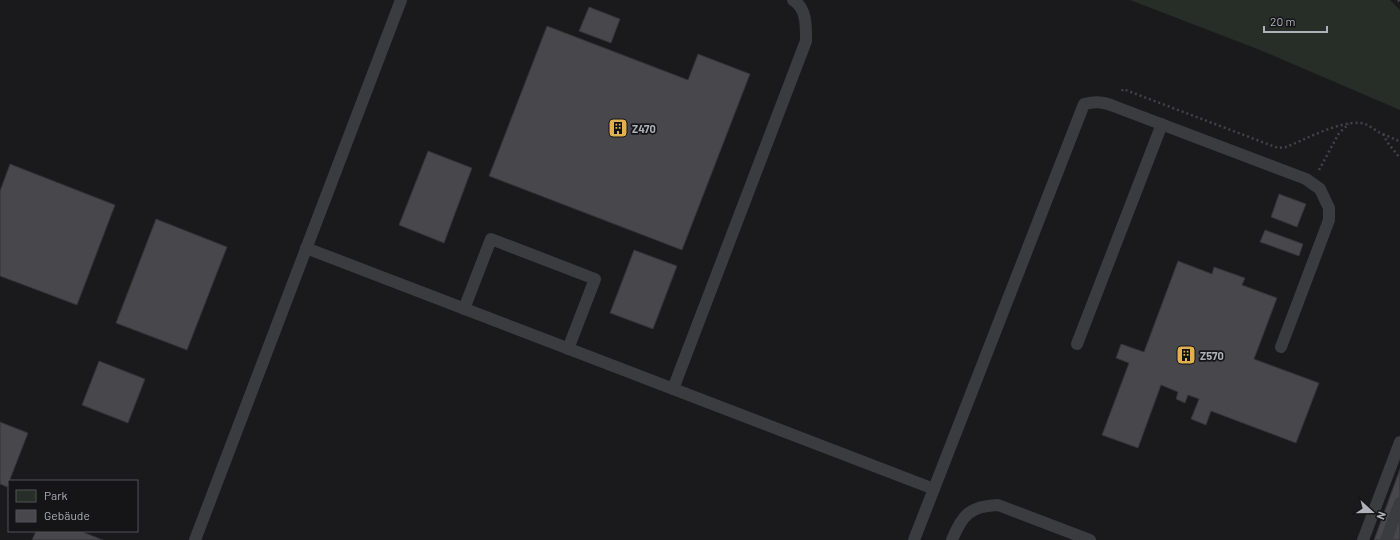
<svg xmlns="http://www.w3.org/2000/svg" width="1400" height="540" font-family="Barlow,sans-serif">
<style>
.green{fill:#262e27}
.building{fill:#47474c;stroke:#343437}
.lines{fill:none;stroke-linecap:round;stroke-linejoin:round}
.path{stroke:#414347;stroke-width:2.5;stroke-dasharray:2 3;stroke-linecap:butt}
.service{stroke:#3b3c40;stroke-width:12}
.labels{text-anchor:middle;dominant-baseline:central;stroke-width:3.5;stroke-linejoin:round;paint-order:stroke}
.poi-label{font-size:11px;font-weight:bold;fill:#aeb1ba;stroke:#151517;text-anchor:start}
</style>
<rect width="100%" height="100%" fill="#1a1a1c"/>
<polygon class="green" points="1130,0 1390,0 1400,10 1400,110 1260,50"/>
<g class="building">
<polygon points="589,7 620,19 611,43 579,31"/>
<polygon points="547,26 688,80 698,54 750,74 682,250 489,176"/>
<polygon points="428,151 472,168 444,243 399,225"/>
<polygon points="10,164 115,205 77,305 0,276 0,191"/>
<polygon points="1279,194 1306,204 1297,227 1271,217"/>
<polygon points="156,219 227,247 187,350 116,323"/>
<polygon points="1265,230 1303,244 1299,256 1260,242"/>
<polygon points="634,250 677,266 653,329 610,313"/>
<polygon points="1178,261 1212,274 1214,267 1245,278 1242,285 1277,298 1254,359 1319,383 1296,443 1211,411 1206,425 1191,419 1199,399 1188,395 1185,403 1176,399 1178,392 1161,385 1138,448 1102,435 1129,363 1116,358 1121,344 1144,352"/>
<polygon points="99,361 145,379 128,423 82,405"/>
<polygon points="0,422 28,433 7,487 0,484"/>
<polygon points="1400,469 1400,540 1374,540"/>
<polygon points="36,531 80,531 103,540 32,540"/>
</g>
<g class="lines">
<g class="path">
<polyline points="1398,0 1400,2"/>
<path d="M1122 91 1123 89 1278 148 1286 147C1304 140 1339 121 1359 123 1369 123 1374 131 1383 134 1389 137 1394 138 1400 142"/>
<polyline points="1383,134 1387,142 1400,158"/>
<polyline points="1319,170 1339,133 1349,124"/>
</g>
<g class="service">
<polyline points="306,248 934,489"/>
<polyline points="464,309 491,239 595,279 568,349"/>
<polyline points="1077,344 1162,124"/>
<path d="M673 389 806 41C806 27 807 8 793 0"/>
<polyline points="195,540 401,0"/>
<path d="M914 540 1084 104C1097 101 1104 102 1116 107L1306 179 1320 189 1329 208V220L1281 347"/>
<path d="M952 540C962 515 970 506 998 505L1090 540"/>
<polyline points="1363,540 1400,442"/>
<polyline points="1386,540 1400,503"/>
</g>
</g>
<defs>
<symbol id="building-square" viewBox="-11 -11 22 22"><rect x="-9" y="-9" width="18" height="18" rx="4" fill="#e0b14e" stroke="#151517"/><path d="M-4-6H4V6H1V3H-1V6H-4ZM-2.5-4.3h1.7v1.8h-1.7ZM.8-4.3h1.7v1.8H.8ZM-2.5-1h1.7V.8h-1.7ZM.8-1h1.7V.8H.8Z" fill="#111"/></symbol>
</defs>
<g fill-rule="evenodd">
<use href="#building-square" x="607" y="117" width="22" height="22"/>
<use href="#building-square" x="1175" y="344" width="22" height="22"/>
</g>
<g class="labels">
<g class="poi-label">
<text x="632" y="128">Z470</text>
<text x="1200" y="355">Z570</text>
</g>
</g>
<rect x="8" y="480" width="130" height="52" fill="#151517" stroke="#525358"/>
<rect x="16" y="490" width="20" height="12" fill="#262e27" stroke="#525358"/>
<text x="44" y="500" font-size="12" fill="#aeb1ba">Park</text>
<rect x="16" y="510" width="20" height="12" fill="#47474c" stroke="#525358"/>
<text x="44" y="520" font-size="12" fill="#aeb1ba">Gebäude</text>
<g transform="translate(1372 512) rotate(111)" stroke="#151517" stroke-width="3" paint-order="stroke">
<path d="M0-3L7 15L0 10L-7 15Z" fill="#aeb1ba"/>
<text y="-6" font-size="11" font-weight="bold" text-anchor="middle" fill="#aeb1ba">N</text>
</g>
<path d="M1264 26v6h63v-6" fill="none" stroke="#aeb1ba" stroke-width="2"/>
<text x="1270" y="26" font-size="12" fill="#aeb1ba" stroke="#151517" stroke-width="3" paint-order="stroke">20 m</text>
</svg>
